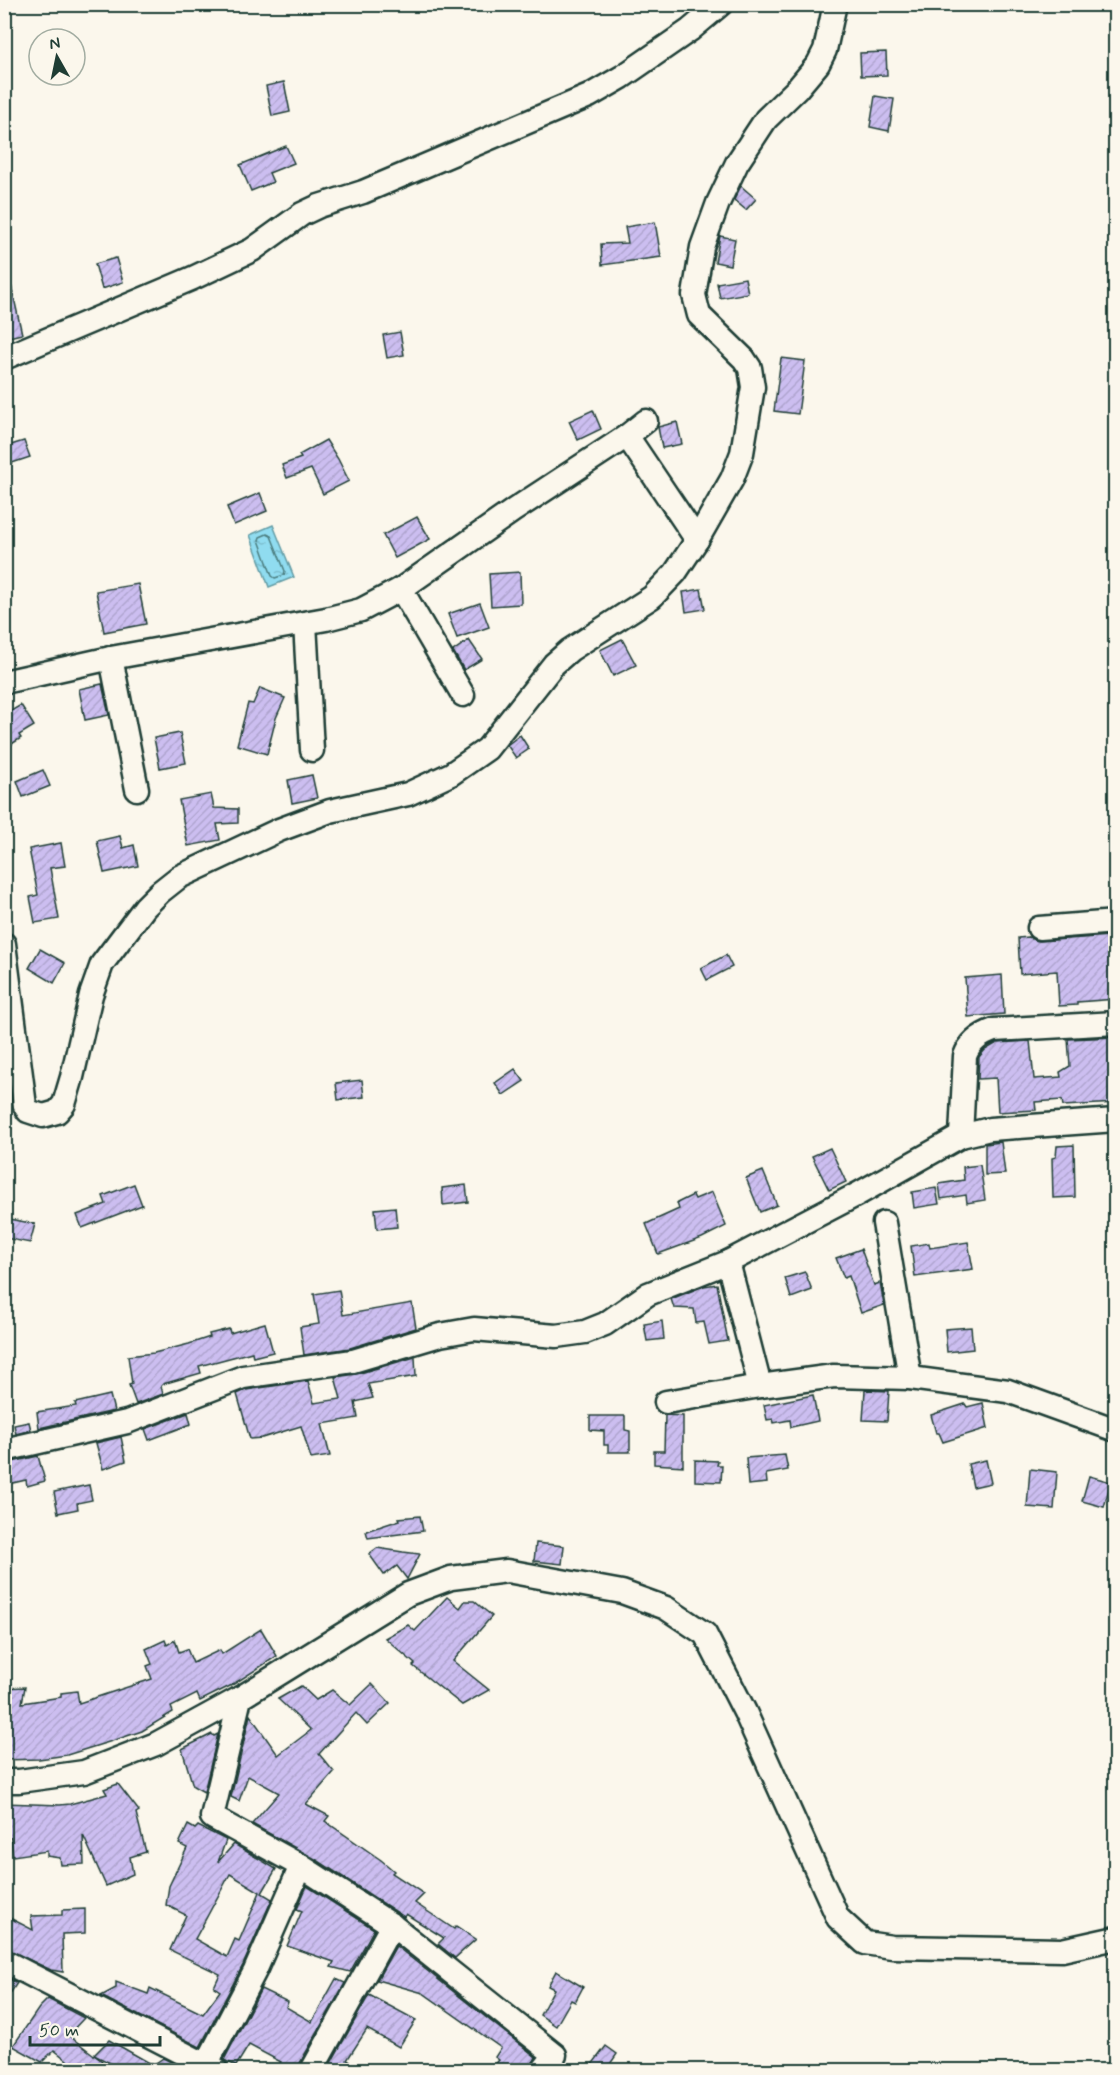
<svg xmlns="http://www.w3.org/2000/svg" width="1120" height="2075" font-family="Mynerve,sans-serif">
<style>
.water{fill:url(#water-ripples);stroke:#639ca5;stroke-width:1.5}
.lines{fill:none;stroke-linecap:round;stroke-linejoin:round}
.shore{stroke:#4c7d7f;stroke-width:1.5}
.building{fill:url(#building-hatch);stroke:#1f3d34;stroke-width:1.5;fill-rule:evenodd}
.minor-casing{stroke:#1f3d34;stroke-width:27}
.minor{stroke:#fbf7ec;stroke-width:22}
</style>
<defs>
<pattern id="water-ripples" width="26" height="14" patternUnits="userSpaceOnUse" patternTransform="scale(1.5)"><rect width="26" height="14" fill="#90dcf0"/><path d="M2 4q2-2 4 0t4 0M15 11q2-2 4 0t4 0" fill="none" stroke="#7cbece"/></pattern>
<pattern id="building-hatch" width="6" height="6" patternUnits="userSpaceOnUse" patternTransform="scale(1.5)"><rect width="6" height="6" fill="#ccbef0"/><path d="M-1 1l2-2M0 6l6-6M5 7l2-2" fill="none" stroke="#afa4ce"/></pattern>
</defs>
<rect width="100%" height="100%" fill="#fbf7ec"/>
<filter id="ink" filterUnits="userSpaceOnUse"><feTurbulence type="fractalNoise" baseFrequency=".0167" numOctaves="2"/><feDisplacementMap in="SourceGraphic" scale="12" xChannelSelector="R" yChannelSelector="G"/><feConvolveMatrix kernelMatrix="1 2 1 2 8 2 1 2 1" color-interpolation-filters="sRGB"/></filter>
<g filter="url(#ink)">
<polygon class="water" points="273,525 294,577 269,587 250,535"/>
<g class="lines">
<polygon class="shore" points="267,534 271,536 285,571 284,575 275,578 272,576 259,540 260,537"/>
</g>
<g class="building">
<polygon points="886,52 887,75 861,76 860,53"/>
<polygon points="284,82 290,112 272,116 266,86"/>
<polygon points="875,96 894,99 889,131 870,127"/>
<polygon points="286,146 294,163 269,173 273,182 251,191 240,165"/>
<polygon points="741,186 756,199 746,210 734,200"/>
<polygon points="655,222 661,257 602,265 601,244 628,243 625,227"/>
<polygon points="720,236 735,239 730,265 715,262"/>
<polygon points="116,258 123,282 102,289 95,264"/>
<polygon points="745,278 748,293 720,298 717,283"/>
<polygon points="10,280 22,334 4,338 4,281"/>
<polygon points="400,332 404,355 387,358 383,335"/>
<polygon points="781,358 805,361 798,414 774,411"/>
<polygon points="593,410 601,429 578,440 569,421"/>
<polygon points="677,422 682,444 662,448 658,427"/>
<polygon points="326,440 338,459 349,481 323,494 311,469 287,478 282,465 301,458 299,455"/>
<polygon points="24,441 30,457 9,464 8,459 4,459 4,447"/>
<polygon points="260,493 267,511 234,525 227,507"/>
<polygon points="417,517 430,539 395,558 383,535"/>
<polygon points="520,572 521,604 491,606 489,574"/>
<polygon points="138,584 146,624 104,632 96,591"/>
<polygon points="701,589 705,609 686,612 683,592"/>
<polygon points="480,603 489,627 457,638 448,614"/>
<polygon points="622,639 636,665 613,676 600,650"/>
<polygon points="469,640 482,659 464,670 453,651"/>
<polygon points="102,684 109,715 85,720 79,689"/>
<polygon points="260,688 285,698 276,718 267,754 237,745 248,703 253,704"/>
<polygon points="21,705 34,726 19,735 21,738 4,749 4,711 6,714"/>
<polygon points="180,733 186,763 160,768 154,738"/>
<polygon points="520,735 529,749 516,758 507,745"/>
<polygon points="43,770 50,786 23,797 17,781"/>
<polygon points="312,775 317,798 292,803 288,780"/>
<polygon points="211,794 214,808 238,809 238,823 217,824 220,840 188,846 179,800"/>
<polygon points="120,836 123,848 134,845 138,866 104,873 97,841"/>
<polygon points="61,843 65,866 50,868 59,919 35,923 30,897 38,895 29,849"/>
<polygon points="1110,936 1111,967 1116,967 1116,999 1077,1002 1077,1005 1059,1006 1057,971 1020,974 1018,938 1029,937 1034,940 1040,941"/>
<polygon points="40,949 65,963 54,983 29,968"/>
<polygon points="726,955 732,967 707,980 701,968"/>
<polygon points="1002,975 1004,1014 968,1017 965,978"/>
<polygon points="1116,1037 1116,1103 1063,1106 1062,1100 1035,1102 1036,1110 998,1112 996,1078 978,1079 979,1057 985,1050 997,1043 1030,1041 1034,1079 1061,1077 1060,1072 1070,1066 1068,1039"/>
<polygon points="515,1069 524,1081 503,1095 495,1083"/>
<polygon points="362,1080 364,1097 338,1100 336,1083"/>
<polygon points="1001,1142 1005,1174 985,1175 985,1144"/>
<polygon points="1074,1145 1075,1197 1053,1198 1052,1158 1056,1157 1057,1146"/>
<polygon points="830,1148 846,1182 829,1190 812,1156"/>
<polygon points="980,1165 985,1200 967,1203 966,1195 941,1199 939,1184 964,1180 963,1167"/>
<polygon points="763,1171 777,1205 760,1212 746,1178"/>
<polygon points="134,1184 142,1205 82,1228 77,1215 106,1204 103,1196"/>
<polygon points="466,1185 468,1202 443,1205 442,1188"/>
<polygon points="936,1188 939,1204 914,1208 912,1192"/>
<polygon points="712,1192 726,1226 702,1238 658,1254 646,1224 679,1209 677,1203 693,1195 695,1199"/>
<polygon points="395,1207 397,1227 377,1229 375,1209"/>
<polygon points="10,1219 35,1224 30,1243 5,1238"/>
<polygon points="968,1242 973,1269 915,1277 911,1246 929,1243 930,1248"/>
<polygon points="861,1249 874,1285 880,1283 884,1305 861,1313 849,1276 844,1278 836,1258"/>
<polygon points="805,1272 812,1290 791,1298 785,1278"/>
<polygon points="717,1284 728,1341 709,1344 704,1322 696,1323 694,1309 674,1308 671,1299 704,1286"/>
<polygon points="339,1290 343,1315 412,1303 416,1328 350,1348 304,1355 300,1327 319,1324 314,1294"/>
<polygon points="662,1321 664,1339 647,1341 644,1324"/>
<polygon points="265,1323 273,1352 253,1357 252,1352 199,1366 201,1373 163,1384 161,1386 163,1394 136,1404 129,1385 132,1384 128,1356 154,1353 189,1344 210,1337 209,1334 229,1329 230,1333"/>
<polygon points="971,1327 973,1349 947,1352 945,1329"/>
<polygon points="415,1357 416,1376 368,1384 373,1398 355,1402 358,1418 322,1424 330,1456 311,1459 301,1426 262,1438 250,1439 237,1394 246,1390 308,1381 314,1403 341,1399 335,1377 357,1374"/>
<polygon points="865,1390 889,1391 887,1421 863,1420"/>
<polygon points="110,1395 114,1411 39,1428 37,1412 76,1406 75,1403"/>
<polygon points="813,1395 818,1421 791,1427 790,1420 774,1423 773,1419 767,1420 764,1405"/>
<polygon points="983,1403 988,1428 943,1442 939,1433 936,1433 931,1415 965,1404 967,1407"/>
<polygon points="188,1413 191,1424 149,1440 145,1429"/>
<polygon points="665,1415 683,1416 683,1466 654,1464 654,1451 664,1451"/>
<polygon points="590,1416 625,1416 625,1430 630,1431 630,1452 608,1452 608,1445 604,1445 604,1431 590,1430"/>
<polygon points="29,1422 31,1430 16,1434 14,1425"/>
<polygon points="121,1437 126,1461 103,1469 96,1443"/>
<polygon points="785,1455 788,1470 766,1474 767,1483 748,1485 746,1458"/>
<polygon points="38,1456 45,1481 27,1486 26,1480 4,1485 4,1464"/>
<polygon points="695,1460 718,1461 717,1465 722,1465 721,1482 695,1481"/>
<polygon points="986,1460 991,1483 973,1487 968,1464"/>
<polygon points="1030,1469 1057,1472 1054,1509 1027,1507"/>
<polygon points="1089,1476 1111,1482 1104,1507 1082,1501"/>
<polygon points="89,1485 92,1500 77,1503 78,1509 58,1513 54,1492"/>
<polygon points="420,1516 423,1531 368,1538 366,1531 400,1520 399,1518"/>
<polygon points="536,1543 564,1546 562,1564 534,1561"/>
<polygon points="377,1548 403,1552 420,1554 407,1579 397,1566 384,1575 369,1554"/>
<polygon points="447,1597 460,1608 465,1601 474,1601 492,1616 453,1661 489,1690 462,1705 413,1666 415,1664 385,1638 408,1625 415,1631"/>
<polygon points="261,1629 277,1656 232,1685 200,1701 197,1694 171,1707 173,1712 142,1731 112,1741 67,1755 39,1759 4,1760 4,1688 25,1687 22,1703 61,1697 61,1693 77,1691 79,1703 152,1679 147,1666 152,1664 146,1649 165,1640 167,1645 175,1640 179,1652 187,1649 193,1663 220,1650 222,1654"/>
<polygon points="372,1684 390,1703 367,1725 356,1713 319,1754 334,1772 306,1804 329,1816 325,1821 381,1860 394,1871 392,1873 424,1894 415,1903 454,1929 456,1926 476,1939 455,1958 438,1944 444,1938 406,1914 404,1917 317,1860 252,1824 279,1793 248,1776 239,1801 231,1797 250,1715 278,1755 311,1730 278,1699 301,1686 316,1700 332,1690 350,1705"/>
<polygon points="212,1734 214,1736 218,1734 204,1792 193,1786 182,1749"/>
<polygon points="118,1784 139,1811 136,1813 146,1852 130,1857 133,1874 106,1886 83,1835 84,1864 61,1865 60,1858 47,1856 47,1851 13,1856 11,1838 4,1837 4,1803 60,1805 70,1804 107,1794 104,1789"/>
<path d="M188 1825 195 1829 198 1826 226 1840 218 1862 234 1844 276 1869 262 1893 272 1899 243 1965 200 2047 101 1996 116 1988V1982L148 1994 150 1988 203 2014 220 1991 214 1987 220 1974 170 1950 186 1915 166 1905 169 1886 187 1848 179 1844ZM230 1874 260 1892 239 1941 235 1939 227 1957 195 1939Z"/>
<polygon points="307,1886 374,1929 350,1972 331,1967 334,1962 287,1946 302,1911 297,1909"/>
<polygon points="85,1909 85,1933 62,1934 63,1972 51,1970 4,1948 4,1915 33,1930 31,1916 62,1915 62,1910"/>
<polygon points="396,1946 536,2057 530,2070 490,2070 499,2060 495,2057 501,2048 423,1993 377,1980"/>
<polygon points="556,1971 583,1987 575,2002 571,2000 556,2026 540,2015 554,1989 548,1986"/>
<polygon points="4,1976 17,1983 4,2003"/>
<polygon points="336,1979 345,1983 300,2063 299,2070 275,2070 281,2062 249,2045 236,2066 224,2060 261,1989 288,2002 286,2007 312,2022"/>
<polygon points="369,1995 416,2020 399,2047 367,2029 347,2060 364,2070 327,2070"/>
<polygon points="48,1999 84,2018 68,2035 102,2061 94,2070 80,2070 54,2050 42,2062 13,2046 39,2008"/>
<polygon points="109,2040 153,2065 163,2058 187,2070 124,2070 94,2055"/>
<polygon points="606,2046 617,2054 606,2070 588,2070"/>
</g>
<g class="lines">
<defs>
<g id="minor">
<polyline points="4,358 193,278 252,250 302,214 319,206 363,192 589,96 622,77 690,30 721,4"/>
<polyline points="627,436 697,540"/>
<polyline points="401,589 463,695"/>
<polyline points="305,623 312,750"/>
<polyline points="111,658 137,789"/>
<polyline points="4,682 111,658 326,619 361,610 401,589 514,510 627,436 646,421"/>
<polyline points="1039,928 1116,922"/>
<polyline points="4,944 25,1106 28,1111 43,1116 57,1112 64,1104 72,1077 91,995 102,964 145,907 160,892 179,877 279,830 330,811 408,794 451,774 487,749 554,664 570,650 652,597 675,573 697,540 732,479 742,453 753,387 750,368 744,359 699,315 694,295 702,247 718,203 737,163 766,119 797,89 818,64 825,50 835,4"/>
<path d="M961 1136 965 1056C970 1042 980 1035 994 1030L1116 1023"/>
<polyline points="884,1223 910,1378"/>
<polyline points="728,1262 760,1386"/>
<polyline points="666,1402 760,1386 834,1376 910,1378 1008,1391 1116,1430"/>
<polyline points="4,1450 127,1422 243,1377 353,1361 440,1335 474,1329 556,1336 585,1332 605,1324 648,1294 728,1262 858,1194 961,1136 990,1129 1116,1120"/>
<polyline points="240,1698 212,1817 301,1866 392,1925 555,2055 543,2070"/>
<polyline points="4,1781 19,1781 84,1772 156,1744 240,1698 408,1594 451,1578 507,1571 622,1592 666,1608 705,1634 745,1712 838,1918 865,1943 892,1947 1062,1950 1116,1938"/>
<polyline points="4,1961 216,2070"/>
<polyline points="200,2070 206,2065 255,1971 301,1866"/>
<polyline points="312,2070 392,1925"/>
</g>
</defs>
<use href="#minor" class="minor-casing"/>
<use href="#minor" class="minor"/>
</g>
</g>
<rect width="1120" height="2075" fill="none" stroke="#fbf7ec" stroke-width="24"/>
<rect x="12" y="12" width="1096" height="2051" fill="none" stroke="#1f3d34" stroke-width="2" filter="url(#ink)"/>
<g transform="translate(57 57) rotate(351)"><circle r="28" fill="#fbf7ec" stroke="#a3ada2" stroke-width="1.5"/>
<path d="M0-4.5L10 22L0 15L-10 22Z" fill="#1f3d34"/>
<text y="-9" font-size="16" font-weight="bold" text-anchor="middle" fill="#1f3d34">N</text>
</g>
<path d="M30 2036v9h130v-9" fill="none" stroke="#1f3d34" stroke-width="3"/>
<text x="39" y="2036" font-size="18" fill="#1f3d34" stroke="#fbf7ec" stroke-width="4.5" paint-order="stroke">50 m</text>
</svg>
